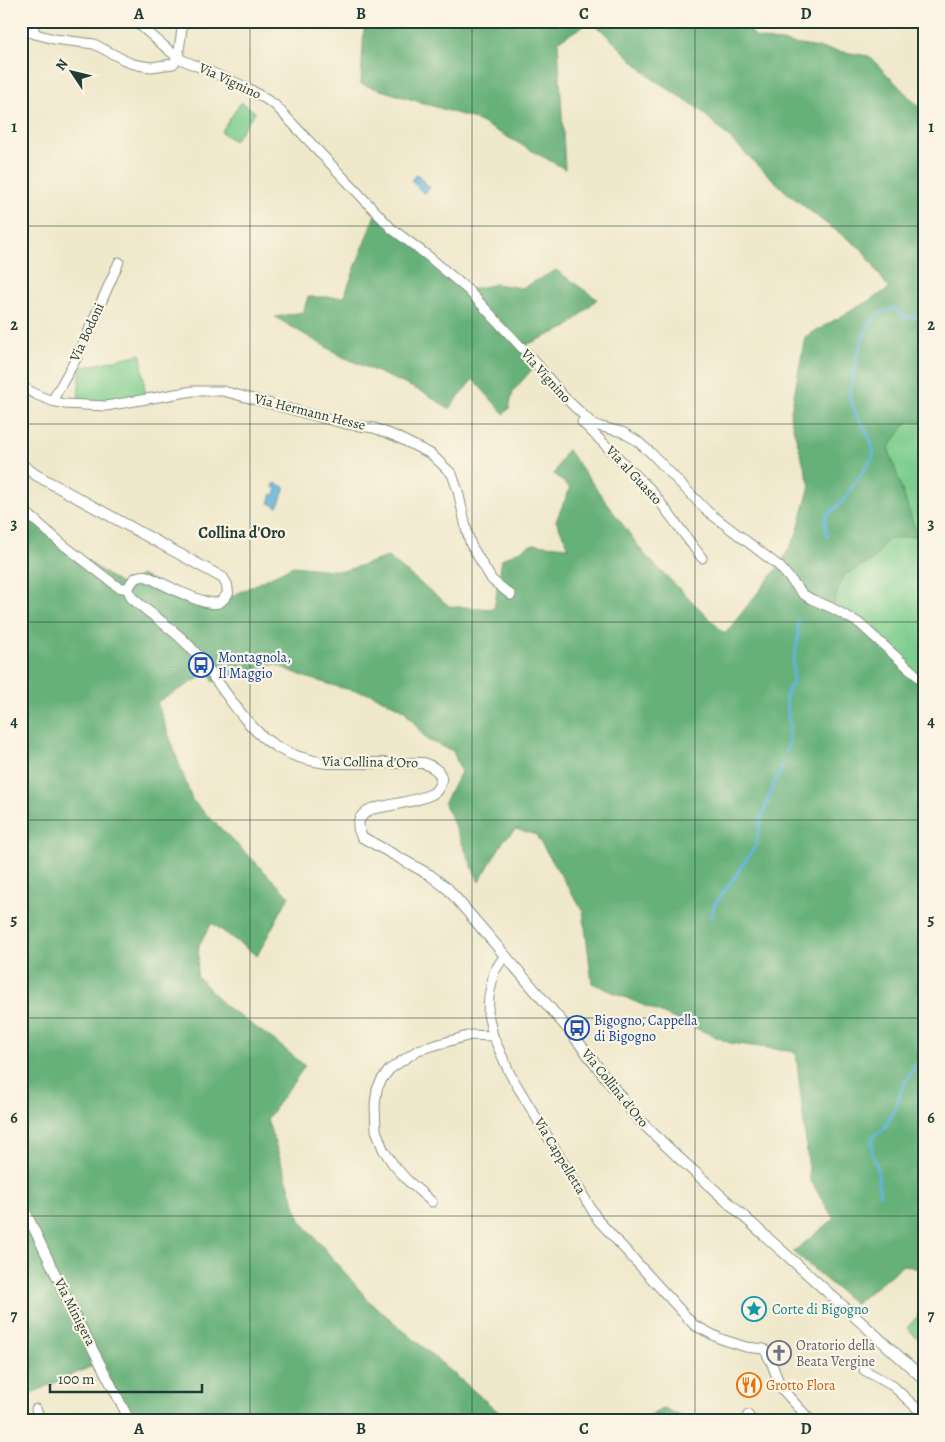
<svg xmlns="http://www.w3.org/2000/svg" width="945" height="1442" font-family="Alegreya,serif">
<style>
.green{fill:#7ecd8e;stroke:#4e8561}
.forest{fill:#66b079;stroke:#427656}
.water{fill:#61b5dd;stroke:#407988}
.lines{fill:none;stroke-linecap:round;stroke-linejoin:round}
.stream{stroke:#61b5dd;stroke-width:3}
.minor-casing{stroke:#879280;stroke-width:11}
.tertiary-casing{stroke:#879280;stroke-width:12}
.minor{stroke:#fff;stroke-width:9}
.tertiary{stroke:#fff;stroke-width:10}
.grid{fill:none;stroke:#1f3d34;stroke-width:1;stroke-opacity:0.55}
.labels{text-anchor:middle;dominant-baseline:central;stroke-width:4.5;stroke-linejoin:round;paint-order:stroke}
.street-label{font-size:14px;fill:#1f3d34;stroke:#fcf5e5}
.transit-label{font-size:14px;fill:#164399;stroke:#fcf5e5;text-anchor:start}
.culture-label{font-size:14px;fill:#0d838f;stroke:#fcf5e5;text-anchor:start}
.worship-label{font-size:14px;fill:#5b616d;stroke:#fcf5e5;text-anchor:start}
.food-label{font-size:14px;fill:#c56008;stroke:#fcf5e5;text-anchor:start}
.quarter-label{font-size:16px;font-weight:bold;fill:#1f3d34;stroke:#fcf5e5}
.neatline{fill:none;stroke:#1f3d34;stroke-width:2}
.grid-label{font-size:16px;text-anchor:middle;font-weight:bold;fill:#1f3d34}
</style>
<rect width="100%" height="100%" fill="#fcf5e5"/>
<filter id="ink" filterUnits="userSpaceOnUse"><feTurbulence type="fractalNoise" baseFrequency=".02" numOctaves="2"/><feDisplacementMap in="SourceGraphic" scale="10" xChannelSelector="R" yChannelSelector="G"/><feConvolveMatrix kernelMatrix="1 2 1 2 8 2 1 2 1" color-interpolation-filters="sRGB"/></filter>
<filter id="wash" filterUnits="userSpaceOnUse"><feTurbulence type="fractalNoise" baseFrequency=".0096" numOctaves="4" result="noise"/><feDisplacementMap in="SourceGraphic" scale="20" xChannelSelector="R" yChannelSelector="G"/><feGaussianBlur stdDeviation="1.12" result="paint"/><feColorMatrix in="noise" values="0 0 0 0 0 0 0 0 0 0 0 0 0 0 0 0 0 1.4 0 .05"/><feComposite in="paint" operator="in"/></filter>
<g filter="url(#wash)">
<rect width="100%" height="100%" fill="#efe8cb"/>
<g class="green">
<polygon points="241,102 255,112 234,141 221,132"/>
<polygon points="141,354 146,399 78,405 80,368"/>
<polygon points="908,421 924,422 924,682 832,608 843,575 874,559 886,540 916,535 888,448"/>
<polygon points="924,1309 924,1344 907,1328"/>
</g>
<g class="forest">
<polygon points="373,21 741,21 757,38 869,56 924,112 924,422 908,421 888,448 917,535 886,540 874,559 843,575 832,608 859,623 924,682 924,1265 919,1269 903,1265 855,1304 793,1252 834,1219 810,1180 796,1052 730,1043 592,983 583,911 536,835 516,829 504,840 479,882 444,802 461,772 453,751 427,740 404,710 372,694 342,688 305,677 275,664 213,682 210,672 157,702 192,800 289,896 257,956 212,923 199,945 197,976 225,1006 275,1041 305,1066 267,1119 300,1220 369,1301 509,1421 130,1421 101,1362 21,1398 21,508 61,543 128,589 140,575 190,596 220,602 293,566 343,571 388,557 449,606 494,609 502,559 533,544 569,547 556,521 570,488 554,474 567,449 645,555 725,634 779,566 796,536 810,486 790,417 805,337 889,289 862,249 824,222 785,191 699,109 650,77 592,21 558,41 565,169 475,119 361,84 364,26"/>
<polygon points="376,212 468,290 496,284 522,288 556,270 597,299 568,327 521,347 537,364 513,391 509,409 504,414 473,379 449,409 425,393 343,357 275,317 303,312 308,297 344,297"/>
<polygon points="664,1408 691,1421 640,1421"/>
</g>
<g class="water">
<polygon points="417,174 430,188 424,194 411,180"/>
<polygon points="274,483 285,487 278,507 269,503 272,494 275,495 277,489 273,487"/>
</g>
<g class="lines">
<g class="stream">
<path d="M827 537 825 521 827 515 842 502 873 457C876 435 850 414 849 392 858 364 858 312 895 309L905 317H924"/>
<polyline points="786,751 788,745 790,726 786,701 786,695 793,682 793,663 798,639 798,620"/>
<polyline points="712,919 714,905 734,878 756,845 760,822 775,780 781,773 783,761"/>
<polyline points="880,1195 877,1167 872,1151 872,1140 873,1136 884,1129 894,1111 903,1086 922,1056 920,1050 916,1046 924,1021"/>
</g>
</g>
</g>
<g filter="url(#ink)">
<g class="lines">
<defs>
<g id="minor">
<polyline points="32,21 35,34"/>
<polyline points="135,21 178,58 248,88 275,105 392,229 428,256 468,290 537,364 562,395 594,425 622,432 636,440 651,453 707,511 779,566 803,594 811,599 832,608 859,623 924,682"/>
<path d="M548 21C557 25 569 30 577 21"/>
<polyline points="920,21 924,24"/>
<polyline points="21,30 54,39 94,44 130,63 138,65 151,67 173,64 178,58 183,21"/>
<polyline points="21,386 37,395 52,401 64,404 106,406 193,391 223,391 346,424 374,428 395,436 431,454 452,474 458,491 467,532 471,545 492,580 511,595"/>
<polyline points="52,401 77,357 119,262"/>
<polyline points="582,422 651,490 702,558"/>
<polyline points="21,508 61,543 118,587 128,589"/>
<polyline points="505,955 494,972 489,996 488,1014 493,1036 510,1074 598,1220 694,1325 721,1339 746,1347 764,1349 772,1364 781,1388 811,1421"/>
<polyline points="21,1202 75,1315 130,1421"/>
<polyline points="432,1202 407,1180 393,1164 383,1149 376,1130 375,1105 377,1089 382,1079 390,1069 418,1050 471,1035 493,1036"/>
<polyline points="864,1370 893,1386 924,1415"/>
<polyline points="36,1409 42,1421"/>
<polyline points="748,1415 752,1421"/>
</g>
<path id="tertiary" d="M21 464 36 475 223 578 227 585 228 593C225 598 222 602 216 603 203 606 160 582 146 576 136 575 132 580 128 589L132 598C151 615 173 628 190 647 216 674 242 726 274 745 289 755 310 761 327 763H424C431 766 440 770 441 778 442 782 438 789 435 792 425 800 385 806 371 809 358 816 355 824 362 837L430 875 448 889 569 1030 637 1118 679 1158 924 1379"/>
</defs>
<use href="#minor" class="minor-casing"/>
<use href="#tertiary" class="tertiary-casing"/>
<use href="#minor" class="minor"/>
<use href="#tertiary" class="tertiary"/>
</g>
</g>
<path class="grid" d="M250 21V1421M472 21V1421M695 21V1421M21 226H924M21 424H924M21 622H924M21 820H924M21 1018H924M21 1216H924"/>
<defs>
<symbol id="bus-ring" viewBox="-11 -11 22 22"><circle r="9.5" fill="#fcf5e5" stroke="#1a4fb4" stroke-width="1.5"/><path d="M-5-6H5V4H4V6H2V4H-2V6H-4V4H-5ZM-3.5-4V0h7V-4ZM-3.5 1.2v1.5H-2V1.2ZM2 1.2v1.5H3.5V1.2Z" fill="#1a4fb4"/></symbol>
<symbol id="sight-ring" viewBox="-11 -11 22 22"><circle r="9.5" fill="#fcf5e5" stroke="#0f9aa8" stroke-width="1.5"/><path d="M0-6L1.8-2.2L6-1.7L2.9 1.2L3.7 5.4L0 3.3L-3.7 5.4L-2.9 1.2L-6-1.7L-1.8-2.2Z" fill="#0f9aa8"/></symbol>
<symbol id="church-ring" viewBox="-11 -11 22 22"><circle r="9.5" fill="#fcf5e5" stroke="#6b7280" stroke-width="1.5"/><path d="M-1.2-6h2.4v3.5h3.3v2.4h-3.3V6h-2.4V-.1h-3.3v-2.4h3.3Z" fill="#6b7280"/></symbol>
<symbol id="restaurant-ring" viewBox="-11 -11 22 22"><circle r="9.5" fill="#fcf5e5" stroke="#e8710a" stroke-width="1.5"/><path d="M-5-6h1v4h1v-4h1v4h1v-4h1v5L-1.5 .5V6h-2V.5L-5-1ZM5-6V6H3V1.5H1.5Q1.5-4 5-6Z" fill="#e8710a"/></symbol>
</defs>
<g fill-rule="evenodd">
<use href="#bus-ring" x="187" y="651" width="28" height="28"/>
<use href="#bus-ring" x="563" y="1014" width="28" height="28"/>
<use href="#sight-ring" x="740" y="1295" width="28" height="28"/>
<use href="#church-ring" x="765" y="1339" width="28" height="28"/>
<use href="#restaurant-ring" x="735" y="1371" width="28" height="28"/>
</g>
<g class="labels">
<g class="street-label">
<text transform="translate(230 81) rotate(25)">Via Vignino</text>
<text transform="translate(87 332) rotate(-65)">Via Bodoni</text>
<text transform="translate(546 376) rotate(48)">Via Vignino</text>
<text transform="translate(310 412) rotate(14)">Via Hermann Hesse</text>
<text transform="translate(634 475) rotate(47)">Via al Guasto</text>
<text transform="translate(370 762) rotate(1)">Via Collina d'Oro</text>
<text transform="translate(615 1088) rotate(51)">Via Collina d'Oro</text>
<text transform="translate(560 1156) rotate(59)">Via Cappelletta</text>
<text transform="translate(75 1312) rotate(63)">Via Minigera</text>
</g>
<g class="transit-label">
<text x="218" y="657">Montagnola,<tspan x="218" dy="16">Il Maggio</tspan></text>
<text x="594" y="1020">Bigogno, Cappella<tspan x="594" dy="16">di Bigogno</tspan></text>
</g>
<g class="culture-label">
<text x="772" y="1309">Corte di Bigogno</text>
</g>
<g class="worship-label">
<text x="796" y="1345">Oratorio della<tspan x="796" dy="16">Beata Vergine</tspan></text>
</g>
<g class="food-label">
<text x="766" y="1385">Grotto Flora</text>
</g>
<g class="quarter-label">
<text x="242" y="533">Collina d'Oro</text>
</g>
</g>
<rect width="945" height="1442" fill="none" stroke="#fcf5e5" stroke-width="55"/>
<g transform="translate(72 72) rotate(305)" stroke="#fcf5e5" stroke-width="4" paint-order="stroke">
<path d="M0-4L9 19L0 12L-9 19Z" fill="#1f3d34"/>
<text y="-8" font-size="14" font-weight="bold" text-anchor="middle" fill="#1f3d34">N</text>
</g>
<path d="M50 1384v8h152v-8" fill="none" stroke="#1f3d34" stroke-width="2.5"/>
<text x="58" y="1384" font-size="15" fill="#1f3d34" stroke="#fcf5e5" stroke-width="4" paint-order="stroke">100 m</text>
<rect x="28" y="28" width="890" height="1386" class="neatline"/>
<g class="grid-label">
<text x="139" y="19">A</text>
<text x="361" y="19">B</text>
<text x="584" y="19">C</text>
<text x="806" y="19">D</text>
<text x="14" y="132">1</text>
<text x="931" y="132">1</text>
<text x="14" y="330">2</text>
<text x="931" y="330">2</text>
<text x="14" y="529">3</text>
<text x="931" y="529">3</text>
<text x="14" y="727">4</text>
<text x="931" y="727">4</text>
<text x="14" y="925">5</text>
<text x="931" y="925">5</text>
<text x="14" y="1123">6</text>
<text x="931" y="1123">6</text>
<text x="14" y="1321">7</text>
<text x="931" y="1321">7</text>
<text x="139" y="1434">A</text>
<text x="361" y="1434">B</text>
<text x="584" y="1434">C</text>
<text x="806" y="1434">D</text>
</g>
</svg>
